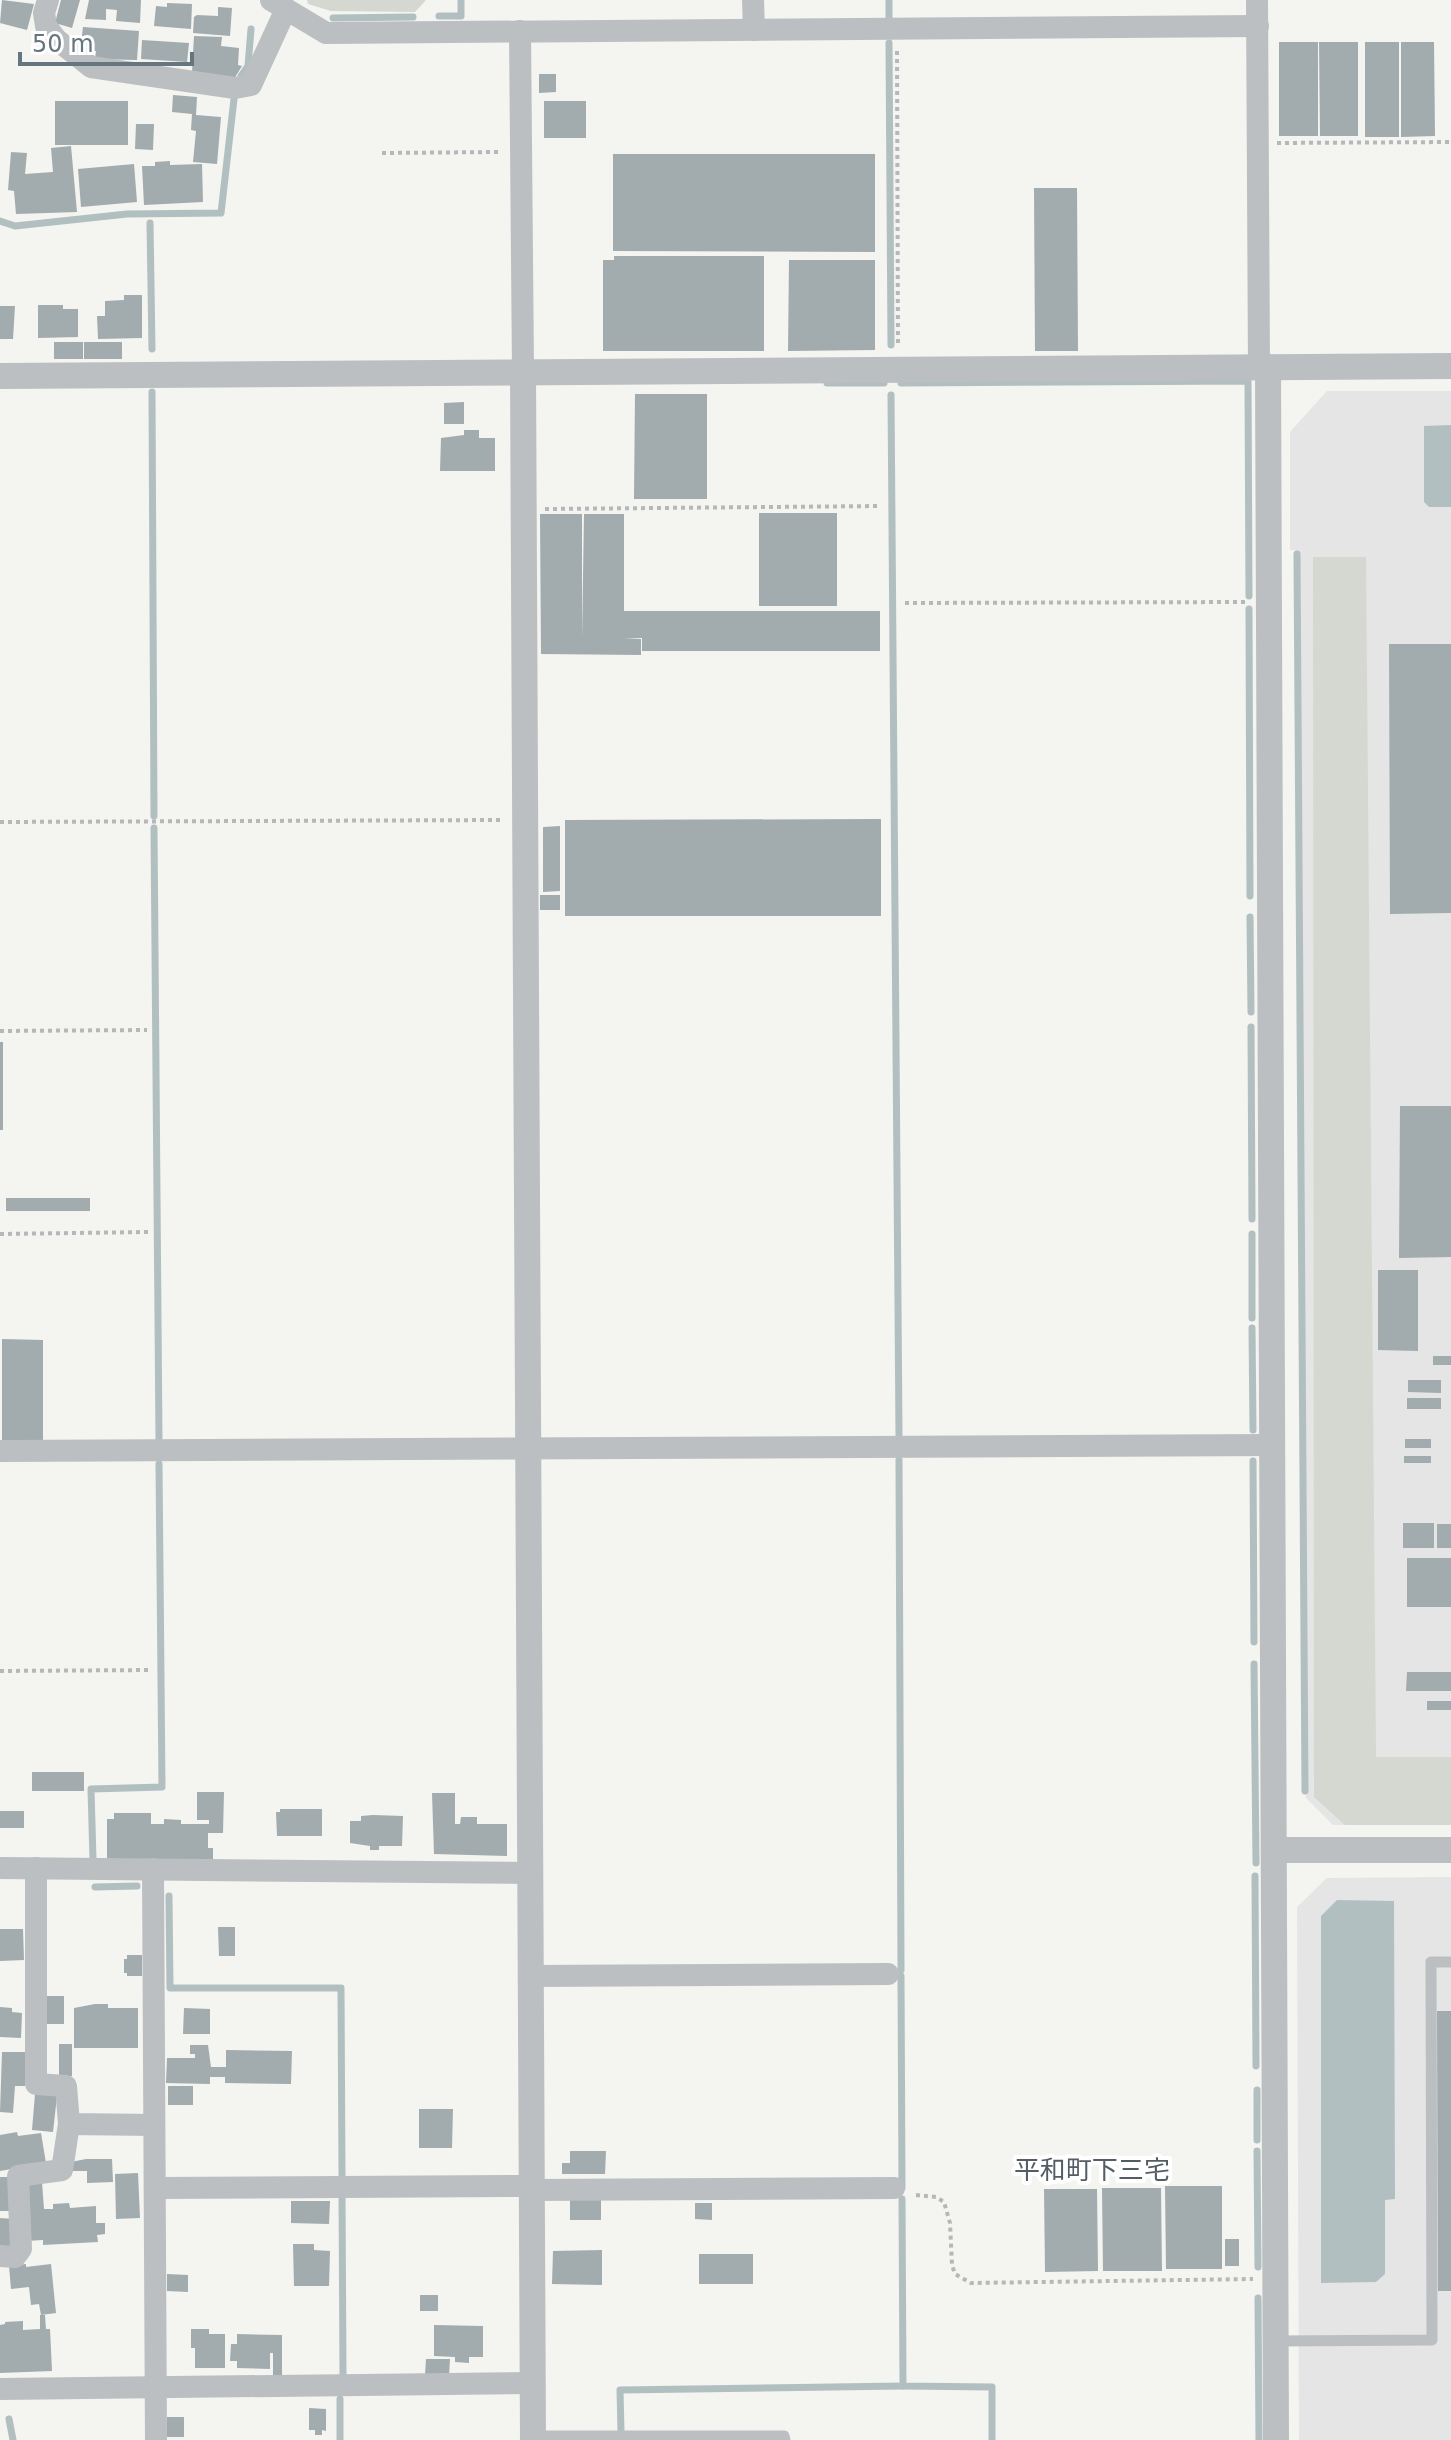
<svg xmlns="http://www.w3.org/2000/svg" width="1451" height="2440" font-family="'DejaVu Sans','Noto Sans JP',sans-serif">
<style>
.built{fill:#e4e5e4}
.green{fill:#d4d8d0}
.water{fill:#b1bfc1}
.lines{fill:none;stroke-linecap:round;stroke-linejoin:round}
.stream{stroke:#b1bfc1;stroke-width:7}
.building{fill:#a2abae}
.path{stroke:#b5b8ba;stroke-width:4;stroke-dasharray:4 4;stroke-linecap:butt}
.service{stroke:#bbbfc2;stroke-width:11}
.minor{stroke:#bbbfc2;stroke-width:22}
.tertiary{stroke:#bbbfc2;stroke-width:26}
.labels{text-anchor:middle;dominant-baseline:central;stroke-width:8;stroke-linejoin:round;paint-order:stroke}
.quarter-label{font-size:26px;fill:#535e64;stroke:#fff}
</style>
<rect width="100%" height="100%" fill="#f4f4f0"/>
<g class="built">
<polygon points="1327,391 1451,391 1451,1825 1333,1825 1306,1798 1300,551 1290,550 1290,432"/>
<polygon points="1451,1877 1451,2440 1299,2440 1297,1907 1327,1878"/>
</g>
<g class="green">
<polygon points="307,0 426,0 415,12 331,11 308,4"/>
<polygon points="1313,557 1366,557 1376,1757 1451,1757 1451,1825 1345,1825 1314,1797"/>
</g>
<g class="water">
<polygon points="1451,425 1451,507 1429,507 1424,502 1424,426"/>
<polygon points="1337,1900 1394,1901 1395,2199 1385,2200 1385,2274 1376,2282 1321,2283 1321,1916"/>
</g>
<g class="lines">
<g class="stream">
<polyline points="889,0 889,17"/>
<polyline points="439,16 461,16 461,0"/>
<polyline points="333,18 413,17"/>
<polyline points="889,43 891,345"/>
<polyline points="241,76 248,66 251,29"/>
<polyline points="0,221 15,226 127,214 221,213 234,99"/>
<polyline points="150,223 152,349"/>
<polyline points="827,383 884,383"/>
<polyline points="901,383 1248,381 1249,596"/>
<polyline points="152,392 154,816"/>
<polyline points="891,395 899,1435"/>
<polyline points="1297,554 1305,1791"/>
<polyline points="1249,609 1250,896"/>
<polyline points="154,828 159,1440"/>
<polyline points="1250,917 1251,1012"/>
<polyline points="1251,1027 1252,1219"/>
<polyline points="1252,1234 1252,1318"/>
<polyline points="1252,1328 1253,1430"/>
<polyline points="899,1460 901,1970"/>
<polyline points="1253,1461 1254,1642"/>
<polyline points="1254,1664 1256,1863"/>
<polyline points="93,1860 91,1789 162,1787 159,1464"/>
<polyline points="1255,1876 1256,2066"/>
<polyline points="95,1887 137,1886"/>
<polyline points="169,1896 170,1988 341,1988 342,2175"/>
<polyline points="901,1976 902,2188"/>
<polyline points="1257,2090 1257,2140"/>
<polyline points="1257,2151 1258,2267"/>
<polyline points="342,2194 343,2375"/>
<polyline points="902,2199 903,2386 992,2387 992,2440"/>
<polyline points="1258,2298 1259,2440"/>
<polyline points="340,2399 340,2440"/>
<polyline points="9,2419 13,2440"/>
<polyline points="621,2431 620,2390 903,2386"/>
</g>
</g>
<g class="building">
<polygon points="2,0 34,4 27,30 0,23"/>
<polygon points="61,0 80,0 72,28 55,23"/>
<polygon points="89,0 141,0 140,23 116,21 117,10 106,9 106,20 85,19"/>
<polygon points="167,3 192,4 191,29 154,26 156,6 167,7"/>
<polygon points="218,7 232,8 230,36 193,33 194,17 197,15 218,16"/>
<polygon points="83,27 139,31 137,60 95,59 96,51 86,50 87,45 81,44"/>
<polygon points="194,36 222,37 221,46 239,48 238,65 242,66 234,79 192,72"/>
<polygon points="142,40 189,43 187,62 141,59"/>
<rect x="1279" y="42" width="39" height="94"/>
<polygon points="1319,42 1358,42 1358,136 1320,136"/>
<rect x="1365" y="42" width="34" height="95"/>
<polygon points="1401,42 1434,42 1435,136 1401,137"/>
<polygon points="539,74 556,74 556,92 539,93"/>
<polygon points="173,95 197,97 196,115 221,117 217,164 193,162 196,131 191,130 192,114 172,112"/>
<rect x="55" y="101" width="73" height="44"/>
<rect x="544" y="101" width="42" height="37"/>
<polygon points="136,124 154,124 153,150 135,149"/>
<polygon points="71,146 77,212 16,214 14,191 8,190 11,152 27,153 25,174 53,172 51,148"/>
<polygon points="613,154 875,154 875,252 613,251"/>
<polygon points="170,161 170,165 202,164 203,202 144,205 142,166 155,166 155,162"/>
<polygon points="134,164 137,202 81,207 78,169"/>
<polygon points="1034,188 1077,188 1078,351 1035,351"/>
<polygon points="614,256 764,256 764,351 603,351 603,260 614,260"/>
<polygon points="789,260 875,260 875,350 788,351"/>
<polygon points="124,295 142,295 142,338 98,339 97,316 105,316 105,301 124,300"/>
<polygon points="38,305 63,305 63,309 78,309 78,337 38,338"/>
<polygon points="0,306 15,306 13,339 0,339"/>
<rect x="54" y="342" width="29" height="17"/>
<rect x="84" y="342" width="38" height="17"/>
<polygon points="635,394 707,394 707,499 634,499"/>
<polygon points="464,402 464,424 444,424 444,403"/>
<polygon points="464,430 479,430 479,438 495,438 495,471 440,471 441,438 464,435"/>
<rect x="759" y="513" width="78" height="93"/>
<polygon points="540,514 582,514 582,639 584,514 624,514 624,611 880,611 880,651 642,651 642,638 624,638 641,639 641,655 541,654"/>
<polygon points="1389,644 1451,644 1451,913 1390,914"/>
<polygon points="881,819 881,916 565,916 565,820"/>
<polygon points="560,826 560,891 543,892 543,827"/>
<rect x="540" y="895" width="20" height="15"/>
<rect x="0" y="1042" width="3" height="88"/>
<polygon points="1400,1106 1451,1106 1451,1257 1399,1258"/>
<rect x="6" y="1198" width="84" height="13"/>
<polygon points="1378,1270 1418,1270 1418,1351 1378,1350"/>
<polygon points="2,1339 43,1340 43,1440 2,1440"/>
<rect x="1433" y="1356" width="18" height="9"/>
<polygon points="1408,1380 1441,1380 1441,1393 1408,1392"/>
<rect x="1407" y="1398" width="34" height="11"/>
<rect x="1405" y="1439" width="26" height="9"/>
<rect x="1404" y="1456" width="27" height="7"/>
<rect x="1403" y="1523" width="31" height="25"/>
<rect x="1437" y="1524" width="14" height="24"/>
<rect x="1407" y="1558" width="44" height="49"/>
<polygon points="1407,1672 1451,1672 1451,1691 1406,1691"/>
<rect x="1427" y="1701" width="24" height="9"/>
<rect x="32" y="1772" width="52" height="19"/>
<polygon points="197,1792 224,1792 223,1833 208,1833 208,1848 213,1848 213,1860 107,1859 107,1819 114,1819 114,1813 151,1813 151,1824 164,1824 164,1819 181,1820 181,1824 209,1824 209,1820 197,1820"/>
<polygon points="432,1793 455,1793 455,1824 460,1824 461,1817 477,1817 477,1824 507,1824 507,1856 434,1854"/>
<polygon points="280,1809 322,1809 322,1836 277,1836 276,1812 280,1812"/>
<rect x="0" y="1811" width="24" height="17"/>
<polygon points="373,1815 403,1816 402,1846 379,1846 379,1850 370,1850 370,1846 350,1843 350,1821 361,1821 361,1816"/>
<polygon points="218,1927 235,1927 235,1956 219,1956"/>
<polygon points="0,1929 23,1929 24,1960 0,1961"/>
<polygon points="127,1955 142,1955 142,1976 127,1976 127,1973 124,1973 124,1959 127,1959"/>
<rect x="47" y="1996" width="17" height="28"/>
<polygon points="95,2004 108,2004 108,2008 138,2008 138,2048 74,2048 74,2008"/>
<polygon points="0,2007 12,2008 12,2012 22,2013 21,2038 0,2037"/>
<polygon points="184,2008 210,2009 210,2034 183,2034"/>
<polygon points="1437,2011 1451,2011 1451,2291 1438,2291"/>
<polygon points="59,2044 72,2044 72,2076 59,2077"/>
<polygon points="190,2045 208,2045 211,2067 226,2067 226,2050 292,2051 291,2084 225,2083 225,2077 210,2077 210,2084 166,2083 167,2058 195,2058 195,2054 190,2054"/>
<polygon points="2,2052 25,2052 25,2086 15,2086 13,2113 0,2112"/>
<rect x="168" y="2086" width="25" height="19"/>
<polygon points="35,2094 57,2096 53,2132 32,2130"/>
<polygon points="419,2109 453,2109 452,2148 419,2148"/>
<polygon points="17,2132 18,2136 41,2133 46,2163 0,2171 0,2135"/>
<polygon points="570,2151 606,2151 605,2174 562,2174 562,2163 570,2163"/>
<polygon points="86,2159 112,2159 113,2182 87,2183 87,2171 72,2171 71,2162"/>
<polygon points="138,2173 140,2218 116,2219 115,2174"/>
<polygon points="0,2177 9,2177 10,2211 0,2211"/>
<polygon points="42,2182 44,2209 53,2209 53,2204 69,2203 70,2208 96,2206 96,2223 105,2223 105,2234 97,2235 98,2242 43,2245 43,2240 26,2241 23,2183"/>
<polygon points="1165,2186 1222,2186 1222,2269 1166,2269"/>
<polygon points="1102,2188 1161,2188 1162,2271 1103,2271"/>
<polygon points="1044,2189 1097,2189 1098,2271 1045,2272"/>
<rect x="570" y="2200" width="31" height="20"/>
<polygon points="291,2201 330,2201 329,2224 291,2223"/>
<polygon points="695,2203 712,2203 712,2220 695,2219"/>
<polygon points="0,2218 14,2219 12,2252 0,2251"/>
<rect x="1225" y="2239" width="14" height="27"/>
<polygon points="293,2244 314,2244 314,2250 330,2251 329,2286 294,2286"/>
<polygon points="602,2250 602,2285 552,2284 553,2251"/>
<rect x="699" y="2254" width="54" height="30"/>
<polygon points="26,2264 26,2267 51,2264 56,2313 41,2315 39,2304 31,2305 29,2287 11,2289 9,2266"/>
<polygon points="167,2274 188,2275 188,2292 167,2291"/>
<rect x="420" y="2295" width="18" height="16"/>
<polygon points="40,2315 45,2315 46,2329 50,2329 52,2371 0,2373 0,2325 5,2324 5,2322 23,2321 23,2330 40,2329"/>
<polygon points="434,2325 483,2326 483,2357 469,2357 469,2363 455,2362 455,2357 434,2356"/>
<polygon points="191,2329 209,2329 209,2334 225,2334 225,2368 195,2368 195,2348 191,2348"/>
<polygon points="237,2334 282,2335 282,2375 273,2375 273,2353 270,2353 270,2369 237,2368 237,2361 230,2361 231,2344 237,2344"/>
<polygon points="426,2359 450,2359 449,2376 425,2375"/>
<polygon points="309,2408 326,2409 326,2431 322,2430 322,2435 315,2435 315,2430 309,2430"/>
<rect x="167" y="2417" width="17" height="20"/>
</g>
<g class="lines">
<g class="path">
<polyline points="897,51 898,347"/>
<polyline points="1277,143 1451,142"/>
<polyline points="382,153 500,152"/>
<polyline points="545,509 879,506"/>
<polyline points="905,603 1247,602"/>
<polyline points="0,822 503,820"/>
<polyline points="0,1031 147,1030"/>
<polyline points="0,1234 148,1232"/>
<polyline points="0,1671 152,1670"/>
<polyline points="916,2195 936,2197 944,2202 950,2223 952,2265 955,2274 971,2283 1253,2279"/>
</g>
<g class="service">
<polyline points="1276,2341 1432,2340 1431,1962 1451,1962"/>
<polyline points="533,2436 784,2436 785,2440"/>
</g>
<g class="minor">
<polyline points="48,0 44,13 46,26 56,39 91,67 235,88 251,85 286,9"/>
<polyline points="271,0 326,33 1258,26"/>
<polyline points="753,0 754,30"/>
<polyline points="1257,0 1259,367"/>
<polyline points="520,31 523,371"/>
<polyline points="0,1451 1272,1445"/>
<polyline points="0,1868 530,1873"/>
<polyline points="36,1868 36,2084 66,2086 69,2124 154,2125"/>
<polyline points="153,1869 156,2440"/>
<polyline points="530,1976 888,1974"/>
<polyline points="155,2188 531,2186"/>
<polyline points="531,2190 894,2188"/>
<polyline points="0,2256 15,2257 21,2249 18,2176 62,2170 69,2124"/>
<polyline points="0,2389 532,2383"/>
</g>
<g class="tertiary">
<polyline points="1268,367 1276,2440"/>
<polyline points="523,371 533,2440"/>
<polyline points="0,376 1451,366"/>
<polyline points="1274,1850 1451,1850"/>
</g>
</g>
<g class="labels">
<g class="quarter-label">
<text x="1092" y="2170">平和町下三宅</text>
</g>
</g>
<path d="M20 52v12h172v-12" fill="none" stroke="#66767e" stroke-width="4"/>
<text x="32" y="52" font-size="24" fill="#66767e" stroke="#ffffff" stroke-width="6" paint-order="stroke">50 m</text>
</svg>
